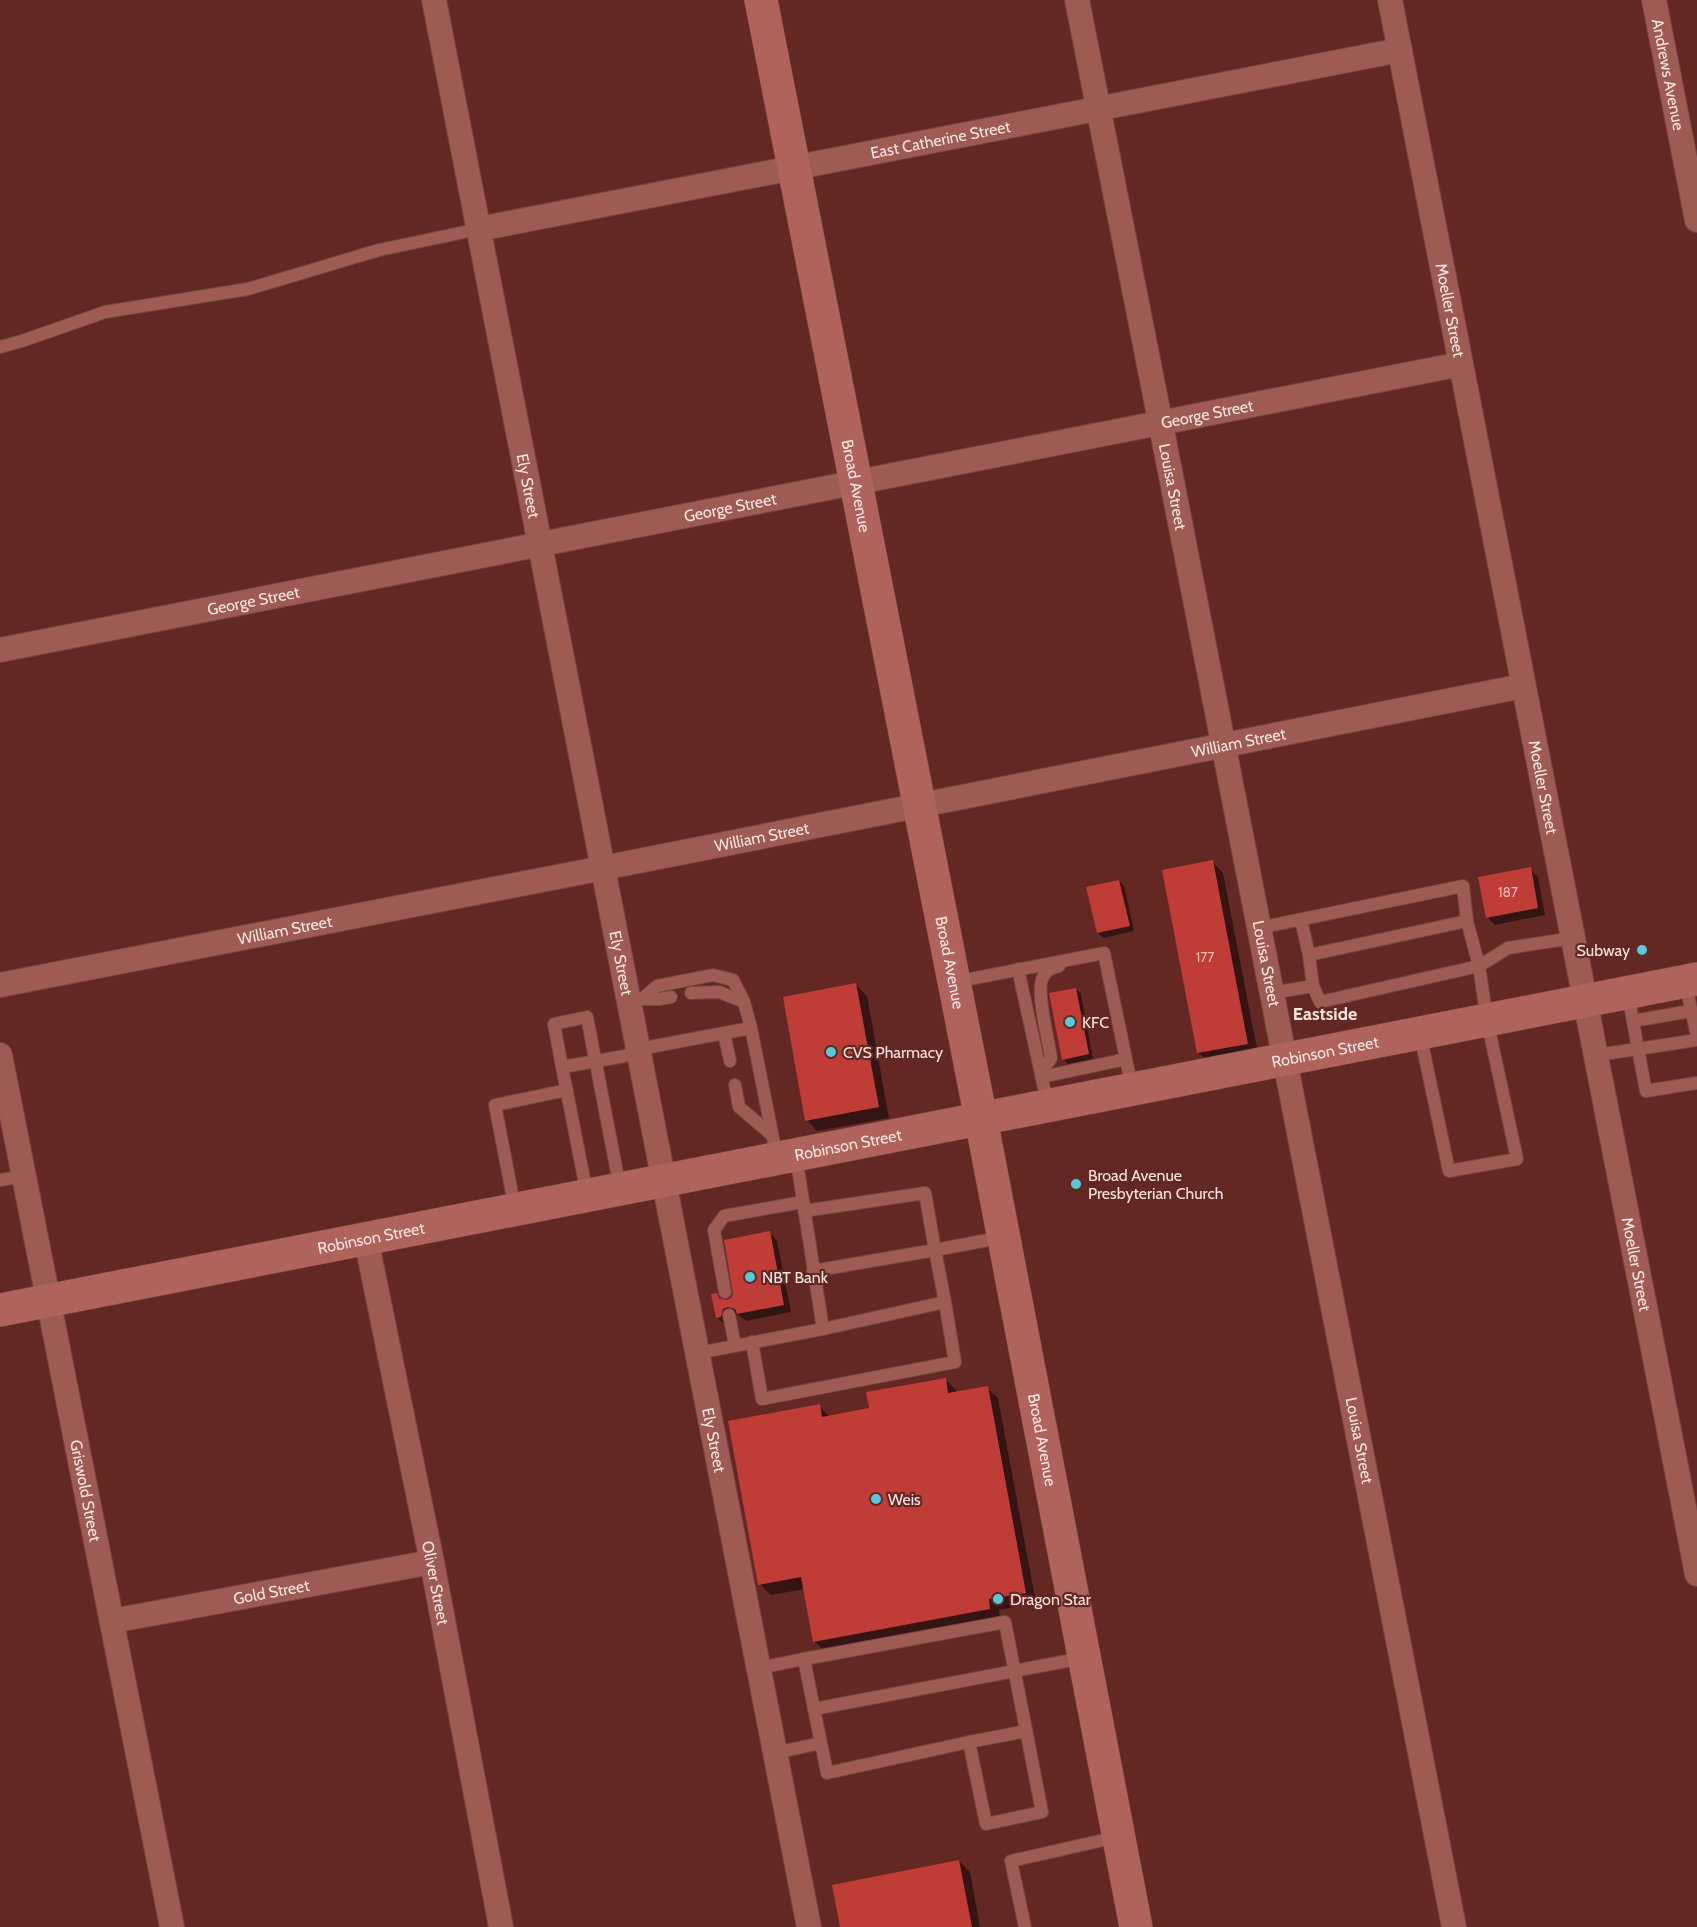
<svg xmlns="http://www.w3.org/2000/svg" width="1697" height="1927" font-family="Cabin,sans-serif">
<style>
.shadow{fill:#0007}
.building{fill:#bf3c37}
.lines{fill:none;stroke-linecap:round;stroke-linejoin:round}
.lane-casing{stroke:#754443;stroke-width:14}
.street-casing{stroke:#754443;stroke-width:26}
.secondary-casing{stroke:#754443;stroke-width:34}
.lane{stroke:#9d5b54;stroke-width:12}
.street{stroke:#9d5b54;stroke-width:24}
.secondary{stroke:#af635c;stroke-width:33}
.poi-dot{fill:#53cbda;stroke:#642824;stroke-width:2}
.labels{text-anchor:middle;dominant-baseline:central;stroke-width:4.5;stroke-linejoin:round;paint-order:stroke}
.number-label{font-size:14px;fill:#edbab6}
.street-label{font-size:16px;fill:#fce4e1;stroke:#642824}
.poi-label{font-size:16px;fill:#fce4e1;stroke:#642824;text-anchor:start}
.neighbourhood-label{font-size:18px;font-weight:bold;fill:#fce4e1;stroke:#642824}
</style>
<rect width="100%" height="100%" fill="#642824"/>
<g class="shadow">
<polygon points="1213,862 1223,873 1258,1054 1209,1063 1198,1052"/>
<polygon points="1530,869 1538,877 1545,915 1495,925 1487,917"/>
<polygon points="1119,881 1124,886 1134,931 1103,938 1098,933"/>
<polygon points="856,985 867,996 889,1118 817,1131 807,1120"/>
<polygon points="1076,989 1081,994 1093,1059 1068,1064 1063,1059"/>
<polygon points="770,1233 777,1241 791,1312 746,1321 737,1314 731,1317 725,1325 717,1317 716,1295 726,1302 732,1299"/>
<polygon points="945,1379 956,1390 956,1393 987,1388 998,1398 1036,1603 999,1610 1000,1619 825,1652 814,1641 805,1589 771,1595 760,1584 819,1406 830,1417 871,1409"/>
<polygon points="959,1861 970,1872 980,1927 842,1927"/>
</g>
<g class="building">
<polygon points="1213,860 1248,1044 1197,1053 1162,870"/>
<polygon points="1531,867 1538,908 1486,918 1478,877"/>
<polygon points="1119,880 1130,926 1097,933 1086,887"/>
<polygon points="856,983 879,1107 805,1121 783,997"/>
<polygon points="1076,988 1089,1054 1062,1060 1049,993"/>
<polygon points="770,1231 784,1305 737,1314 735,1309 728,1307 723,1309 721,1317 716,1318 711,1294 717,1293 719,1298 726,1300 731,1298 733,1294 724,1240"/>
<polygon points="946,1378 948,1393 988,1386 1026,1593 989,1599 990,1609 813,1642 801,1577 758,1585 728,1421 820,1404 822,1417 869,1408 866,1392"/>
<polygon points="959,1860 972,1927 840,1927 832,1885"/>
</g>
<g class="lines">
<defs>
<g id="lane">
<polyline points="0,347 22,341 105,312 248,289 379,250 479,229"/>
<polyline points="1259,928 1463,886 1467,921 1479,966 1320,1002 1313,986 1309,955 1301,920"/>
<polyline points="1309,955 1467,921"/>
<polyline points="1018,969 1048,1106"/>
<polyline points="955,982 1104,953 1132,1088"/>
<polyline points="1685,982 1697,1036"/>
<polyline points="691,993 719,992 744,1002 751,1028 777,1158"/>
<polyline points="1272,993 1313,986"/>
<polyline points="1628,994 1638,1049 1697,1040"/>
<polyline points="643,998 657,986 713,975 733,980 744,1002"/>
<polyline points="639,999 660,999 671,997"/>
<polyline points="1633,1021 1691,1011"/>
<polyline points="724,1033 730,1061"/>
<polyline points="1420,1034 1449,1171 1517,1159 1487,1020 1479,966 1508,948 1573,938"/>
<polyline points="1596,1055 1638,1049 1646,1091 1696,1083"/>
<polyline points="562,1067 554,1024 587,1017 620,1188"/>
<path d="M1041 1073 1051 1058C1049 1042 1035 989 1043 977 1046 970 1052 968 1059 966"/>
<polyline points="1042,1077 1126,1059"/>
<polyline points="735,1085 739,1107 772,1135"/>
<polyline points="0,1180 24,1176"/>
<polyline points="587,1194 562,1067 625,1056 639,1049 751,1028"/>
<polyline points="515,1209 495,1105 567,1090"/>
<polyline points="804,1211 925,1193 935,1250 813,1271"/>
<polyline points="725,1292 714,1230 724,1216 803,1202"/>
<polyline points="729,1315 735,1345"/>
<polyline points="823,1329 945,1302 935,1250 1004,1237"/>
<polyline points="752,1342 762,1399 955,1362 945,1302"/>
<polyline points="698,1353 823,1329 796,1156"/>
<polyline points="804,1659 1005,1622 1042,1812 986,1824 969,1742 1026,1731"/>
<polyline points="759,1668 804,1659 814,1709 1083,1658"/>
<polyline points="814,1709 821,1743"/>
<polyline points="775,1753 821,1743 827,1773 969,1742"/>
<polyline points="1025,1927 1011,1861 1117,1837"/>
</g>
<g id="street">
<path id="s1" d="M434 0 809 1927"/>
<path id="s2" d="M1077 0C1204 642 1330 1284 1454 1927"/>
<path id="s3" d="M1390 0 1697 1574"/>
<path id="s4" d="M1654 0 1697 220"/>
<path id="s5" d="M479 229 1400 50"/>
<path id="s6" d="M0 650 1461 364"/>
<path id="s7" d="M0 985 603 868 1523 686"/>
<path id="s8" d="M0 1055 172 1927"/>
<path id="s9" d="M366 1239 432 1562 501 1927"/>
<path id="s10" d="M112 1621 432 1562"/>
</g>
<g id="secondary">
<path id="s11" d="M761 0 981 1119 1136 1927"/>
<path id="s12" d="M0 1310 1697 979"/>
</g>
</defs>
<use href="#lane" class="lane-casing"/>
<use href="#street" class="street-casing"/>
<use href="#secondary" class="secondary-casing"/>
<use href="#lane" class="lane"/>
<use href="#street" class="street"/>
<use href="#secondary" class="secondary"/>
</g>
<g class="poi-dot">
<circle cx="1642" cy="950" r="6"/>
<circle cx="1070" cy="1022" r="6"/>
<circle cx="831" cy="1052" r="6"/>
<circle cx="1076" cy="1184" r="6"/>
<circle cx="750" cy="1277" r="6"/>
<circle cx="876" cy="1499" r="6"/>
<circle cx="998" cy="1599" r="6"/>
</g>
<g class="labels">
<g class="number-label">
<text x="1508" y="892">187</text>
<text x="1205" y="957">177</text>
</g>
<g class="street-label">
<text stroke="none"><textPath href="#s4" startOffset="76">Andrews Avenue</textPath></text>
<text stroke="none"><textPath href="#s5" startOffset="470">East Catherine Street</textPath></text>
<text stroke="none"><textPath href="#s3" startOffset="316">Moeller Street</textPath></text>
<text stroke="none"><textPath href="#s6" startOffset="1230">George Street</textPath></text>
<text stroke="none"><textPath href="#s1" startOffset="495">Ely Street</textPath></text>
<text stroke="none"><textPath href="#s11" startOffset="495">Broad Avenue</textPath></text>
<text stroke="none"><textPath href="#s2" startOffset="496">Louisa Street</textPath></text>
<text stroke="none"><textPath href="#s6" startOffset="744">George Street</textPath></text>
<text stroke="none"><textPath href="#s6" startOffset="258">George Street</textPath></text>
<text stroke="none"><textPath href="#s7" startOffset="1262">William Street</textPath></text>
<text stroke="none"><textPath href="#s3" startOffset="802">Moeller Street</textPath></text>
<text stroke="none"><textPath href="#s7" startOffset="776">William Street</textPath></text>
<text stroke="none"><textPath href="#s7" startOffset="290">William Street</textPath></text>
<text stroke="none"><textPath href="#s1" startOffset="981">Ely Street</textPath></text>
<text stroke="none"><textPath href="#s11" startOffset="981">Broad Avenue</textPath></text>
<text stroke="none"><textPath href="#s2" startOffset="982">Louisa Street</textPath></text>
<text stroke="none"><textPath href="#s12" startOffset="1350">Robinson Street</textPath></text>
<text stroke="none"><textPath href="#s12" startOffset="864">Robinson Street</textPath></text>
<text stroke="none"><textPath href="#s12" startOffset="378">Robinson Street</textPath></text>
<text stroke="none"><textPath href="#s3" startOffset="1288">Moeller Street</textPath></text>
<text stroke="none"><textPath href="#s1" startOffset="1467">Ely Street</textPath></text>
<text stroke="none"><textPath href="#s11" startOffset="1467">Broad Avenue</textPath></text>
<text stroke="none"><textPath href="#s2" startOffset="1468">Louisa Street</textPath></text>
<text stroke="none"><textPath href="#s8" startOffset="444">Griswold Street</textPath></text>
<text stroke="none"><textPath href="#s9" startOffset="351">Oliver Street</textPath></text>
<text stroke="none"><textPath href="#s10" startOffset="162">Gold Street</textPath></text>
</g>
<g class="poi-label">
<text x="1630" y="950" text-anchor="end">Subway</text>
<text x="1082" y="1022">KFC</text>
<text x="843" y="1052">CVS Pharmacy</text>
<text x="1088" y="1175">Broad Avenue<tspan x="1088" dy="18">Presbyterian Church</tspan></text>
<text x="762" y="1277">NBT Bank</text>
<text x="888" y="1499">Weis</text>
<text x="1010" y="1599">Dragon Star</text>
</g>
<g class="neighbourhood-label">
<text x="1325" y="1014">Eastside</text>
</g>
</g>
</svg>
